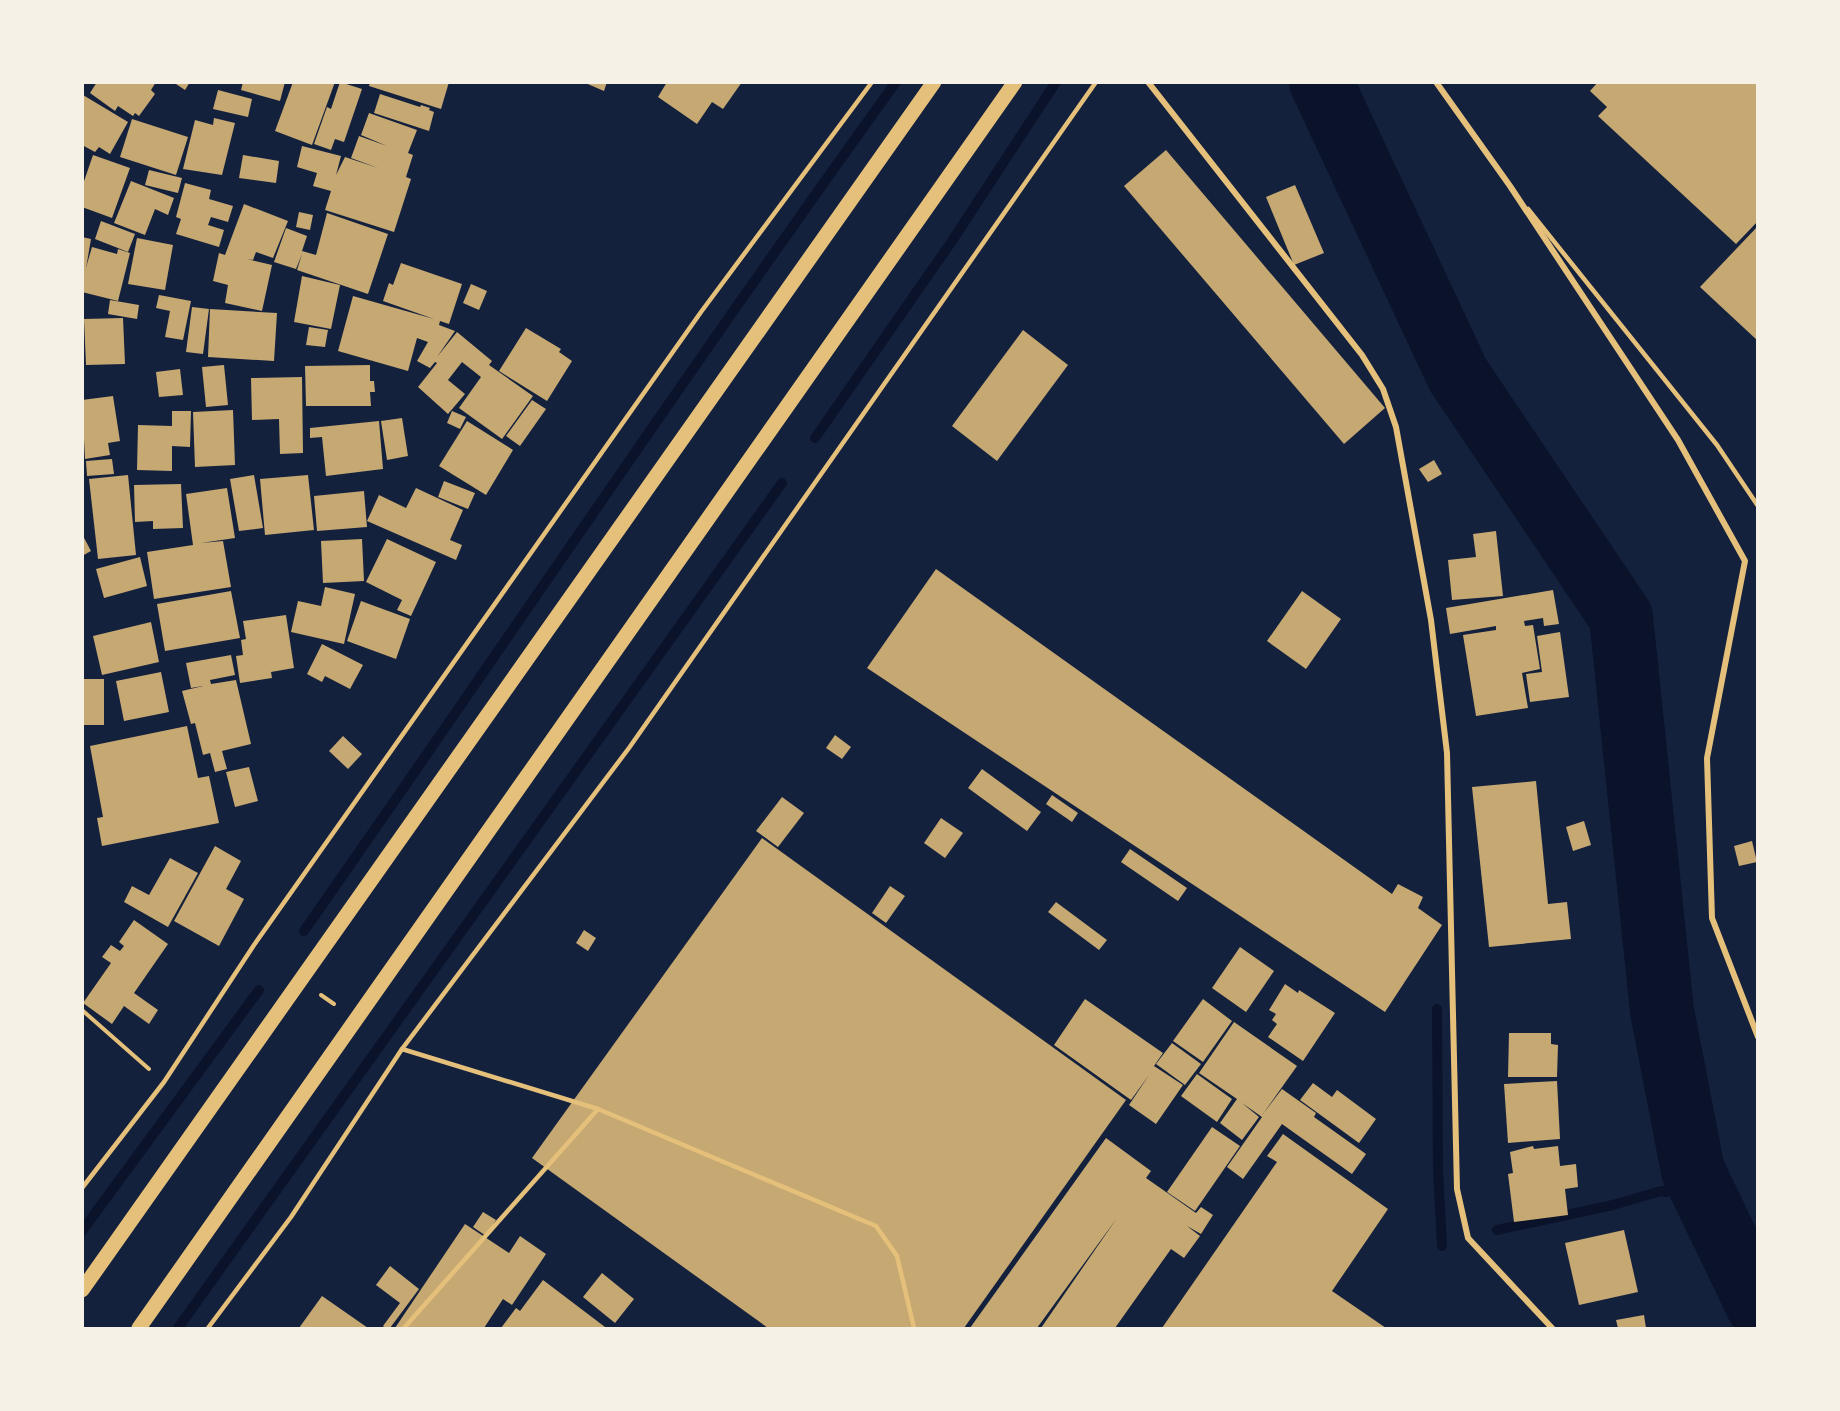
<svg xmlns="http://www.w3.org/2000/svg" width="1840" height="1411" font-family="Cabin,sans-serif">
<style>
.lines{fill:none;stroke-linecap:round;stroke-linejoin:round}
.stream{stroke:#0b132b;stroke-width:10}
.river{stroke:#0b132b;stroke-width:64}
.building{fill:#c6a872}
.path{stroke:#e5c07b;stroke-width:4}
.service{stroke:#e5c07b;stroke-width:4.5}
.minor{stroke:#e5c07b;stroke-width:6}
.primary{stroke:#e5c07b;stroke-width:15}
</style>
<rect width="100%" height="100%" fill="#14213d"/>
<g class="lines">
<g class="stream">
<polyline points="815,438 952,241 1056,82"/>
<path d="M304 931C502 648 694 362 896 82"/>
<polyline points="1437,1009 1438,1169 1442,1246"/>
<polyline points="1497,1230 1613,1205 1661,1191 1666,1192 1693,1171"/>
<polyline points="82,1231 259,990"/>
<polyline points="178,1328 782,483"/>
</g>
<polyline class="river" points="1321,82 1458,375 1621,617 1662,1011 1693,1171 1758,1306"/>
</g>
<g class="building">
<polygon points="97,82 156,82 151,90 155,94 139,116 135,113 133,116 118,106 115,111 90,93"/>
<polygon points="173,82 190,82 185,90"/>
<polygon points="243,82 285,82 280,101 241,90"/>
<polygon points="293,82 335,82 312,145 275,131"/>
<polygon points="340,82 362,89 344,142 335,139 331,150 314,144 327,107 331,109"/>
<polygon points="370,82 449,82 441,109 369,86"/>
<polygon points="583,82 607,82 604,91"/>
<polygon points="667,82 742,82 723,109 712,102 697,124 658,97"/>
<polygon points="1598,82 1758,82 1758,221 1736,244 1598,116 1607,107 1590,91"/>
<polygon points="218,90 252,99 248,117 213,109"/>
<polygon points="380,94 420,107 421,105 430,108 429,110 434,112 429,131 374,113"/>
<polygon points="83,95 128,122 110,154 99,147 95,152 82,145"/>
<polygon points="369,113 417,130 408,153 413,155 406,177 411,179 394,232 325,210 331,191 313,186 317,173 297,167 302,146 341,156 336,175 345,157 378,168 351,158 359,136 387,146 361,135"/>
<polygon points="214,118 235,123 222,175 183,169 195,120 213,125"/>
<polygon points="132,119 188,137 176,175 120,157"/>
<polygon points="1166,150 1385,408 1344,444 1124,186"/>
<polygon points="93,155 130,168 112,218 82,207 82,187"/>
<polygon points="243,155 279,161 276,183 239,178"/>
<polygon points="149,170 182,178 178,193 145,185"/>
<polygon points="131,181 174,198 168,215 155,209 145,235 114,223"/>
<polygon points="185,183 211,190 209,199 233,206 228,222 211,217 208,225 224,230 219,247 176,234 181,219 176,217"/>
<polygon points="1295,185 1324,253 1294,265 1266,197"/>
<polygon points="244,204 288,221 273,258 256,252 253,260 247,259 272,265 262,311 225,303 228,285 213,281 219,253 225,255"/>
<polygon points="299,212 313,215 310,230 296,227"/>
<polygon points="327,213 388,234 368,294 297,270 302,254 296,269 274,262 286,228 307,236 302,251 316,255"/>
<polygon points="101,221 135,234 128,252 95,239"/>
<polygon points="1758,226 1758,341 1700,287"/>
<polygon points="82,237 91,239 84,280 82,280"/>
<polygon points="137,238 173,245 165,290 128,284"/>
<polygon points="92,247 117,254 118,249 130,253 118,301 82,292 82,281"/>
<polygon points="401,263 462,284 449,324 440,321 439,325 455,331 437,357 457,332 492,361 489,365 533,396 502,439 459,408 481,377 462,362 448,380 465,394 448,414 418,387 437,363 435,362 430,368 417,361 428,342 417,338 408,371 338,351 353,296 434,319 383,301 389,283 393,285"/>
<polygon points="302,276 340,285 331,329 294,322"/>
<polygon points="471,284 487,291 479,310 463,303"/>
<polygon points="159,295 191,301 183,340 165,337 170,311 156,308"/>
<polygon points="110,300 139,305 137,319 108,314"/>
<polygon points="192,307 209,309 203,354 186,352"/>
<polygon points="210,309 277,313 274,361 208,357"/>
<polygon points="123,318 125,364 86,365 84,319"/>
<polygon points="309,327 328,330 325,347 306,345"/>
<polygon points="526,328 561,349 559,352 572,361 547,401 499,371"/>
<polygon points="1023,330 1068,365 997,461 952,426"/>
<polygon points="224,365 228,405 206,407 202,367"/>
<polygon points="370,365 370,381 374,381 375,392 370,392 371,406 306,406 305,366"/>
<polygon points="180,369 183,395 159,397 156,372"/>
<polygon points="302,377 303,453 280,454 279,419 252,420 251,378"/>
<polygon points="113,396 120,441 108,443 110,455 85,459 82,400"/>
<polygon points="532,400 546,409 520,446 506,436"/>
<polygon points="233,410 235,465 195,467 193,412"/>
<polygon points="172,411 191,411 190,447 172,446 172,471 137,470 138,425 172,426"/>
<polygon points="452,411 466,417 460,429 447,423"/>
<polygon points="402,418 408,456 387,460 381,421"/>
<polygon points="379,421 383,469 326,476 322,437 310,438 310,428"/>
<polygon points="467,421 513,450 486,495 439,466"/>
<polygon points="112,459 114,474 87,476 86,461"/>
<polygon points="1434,460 1442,474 1428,482 1419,469"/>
<polygon points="128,475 136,555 98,559 89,479"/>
<polygon points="254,475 263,528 239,531 230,479"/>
<polygon points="308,475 314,530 265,535 260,479"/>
<polygon points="444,481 475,493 468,509 438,497"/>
<polygon points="181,484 183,528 153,529 153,521 135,522 134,485"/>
<polygon points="227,488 235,538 201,543 223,541 231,587 154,599 147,552 193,545 186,494"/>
<polygon points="416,488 463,510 450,540 462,545 456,560 367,521 379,495 406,508"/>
<polygon points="364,491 367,527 317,531 314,496"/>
<polygon points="1496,531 1503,596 1452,600 1448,560 1476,557 1473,534"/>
<polygon points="82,534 91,551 82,556"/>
<polygon points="362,539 364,581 323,583 321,541"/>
<polygon points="387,539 436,562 411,616 397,610 402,600 366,582"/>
<polygon points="140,557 147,586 104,598 96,569"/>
<polygon points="936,569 1392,894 1398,884 1423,897 1418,908 1442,925 1385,1012 867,668"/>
<polygon points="325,587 355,594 344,644 291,632 298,601 321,606"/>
<polygon points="1553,590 1559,624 1544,626 1543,618 1524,621 1525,626 1533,625 1540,669 1522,673 1528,708 1476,716 1463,635 1496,630 1496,626 1450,634 1446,608"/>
<polygon points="231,591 240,638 165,651 157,604"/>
<polygon points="1302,591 1341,619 1306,669 1267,641"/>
<polygon points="361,601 410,619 396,659 347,641"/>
<polygon points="286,615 294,668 271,672 272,678 240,683 236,656 243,655 241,640 246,639 243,621"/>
<polygon points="151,622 159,662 102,675 93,636"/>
<polygon points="1560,632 1569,697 1530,702 1526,674 1542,672 1537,636"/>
<polygon points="322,644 363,665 350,689 325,676 322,682 307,674"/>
<polygon points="231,655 235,675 210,680 211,684 236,680 251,744 222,751 227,769 215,772 210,753 203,755 195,723 191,724 182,691 203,686 191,688 186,663"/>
<polygon points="161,672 169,712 124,721 116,681"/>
<polygon points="82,679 104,679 104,725 83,725"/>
<polygon points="187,726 198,778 209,776 219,823 102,846 97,818 103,817 90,746"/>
<polygon points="835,735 851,747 842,759 826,748"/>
<polygon points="343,736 362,754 348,769 329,751"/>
<polygon points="249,767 258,801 235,807 226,772"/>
<polygon points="982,769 1041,812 1027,831 968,788"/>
<polygon points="1536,781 1548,904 1567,902 1571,939 1489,947 1472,787"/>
<polygon points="1052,795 1078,813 1072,822 1046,804"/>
<polygon points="782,797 804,813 778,847 756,831"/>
<polygon points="941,818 963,833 945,858 924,843"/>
<polygon points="1584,821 1591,845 1573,851 1566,827"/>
<polygon points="762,838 1126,1100 964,1328 768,1328 532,1158"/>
<polygon points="1752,841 1757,862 1739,866 1734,846"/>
<polygon points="215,846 241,861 226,889 244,899 219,946 174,921"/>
<polygon points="1130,849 1187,888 1178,901 1121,862"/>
<polygon points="170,858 198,873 168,927 124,902 132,886 149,895"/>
<polygon points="890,886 905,896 886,923 872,913"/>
<polygon points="1056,902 1107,940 1099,950 1048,912"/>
<polygon points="134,920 168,944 134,993 158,1010 149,1024 124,1006 112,1024 83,1003 111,963 102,957 111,945 120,951 124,946 119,942"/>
<polygon points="584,930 596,938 588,951 576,943"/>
<polygon points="1240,947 1274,971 1246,1012 1212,988"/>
<polygon points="1285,984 1298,993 1299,990 1335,1013 1303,1061 1268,1037 1277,1024 1272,1020 1276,1014 1269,1010"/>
<polygon points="1085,999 1163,1053 1154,1066 1183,1085 1156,1124 1129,1105 1149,1075 1131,1100 1054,1045"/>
<polygon points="1203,999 1232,1021 1203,1062 1173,1041"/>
<polygon points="1234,1022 1297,1066 1263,1114 1282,1089 1316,1113 1314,1117 1366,1154 1352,1174 1282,1124 1243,1179 1227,1167 1262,1117 1242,1103 1259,1117 1242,1140 1220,1123 1237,1099 1199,1073"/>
<polygon points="1509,1033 1551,1033 1551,1044 1558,1045 1557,1077 1508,1077"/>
<polygon points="1172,1043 1201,1064 1185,1085 1156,1064"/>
<polygon points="1197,1074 1232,1099 1217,1122 1181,1096"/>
<polygon points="1557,1081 1560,1139 1508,1143 1504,1084"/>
<polygon points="1313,1083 1332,1097 1337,1090 1376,1119 1359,1143 1300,1100"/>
<polygon points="1212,1127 1240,1146 1195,1211 1167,1192"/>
<polygon points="1283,1134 1388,1209 1332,1291 1386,1328 1162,1328 1277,1162 1267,1156"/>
<polygon points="1106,1138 1151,1171 1146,1178 1196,1213 1201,1207 1213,1215 1201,1234 1187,1226 1200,1236 1184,1258 1171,1249 1115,1328 1041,1328 1117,1218 1037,1328 970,1328"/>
<polygon points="1533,1146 1534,1149 1558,1146 1560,1166 1576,1164 1578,1187 1565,1189 1568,1215 1514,1222 1508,1174 1513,1173 1510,1152"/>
<polygon points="483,1212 496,1220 486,1236 473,1227"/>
<polygon points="465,1224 509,1253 520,1236 546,1254 512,1305 503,1299 484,1328 395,1328"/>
<polygon points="1624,1230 1638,1292 1579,1305 1565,1243"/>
<polygon points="390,1266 419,1289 390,1328 385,1328 383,1326 400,1303 376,1285"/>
<polygon points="602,1273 634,1299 615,1323 583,1297"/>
<polygon points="543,1280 605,1327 604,1328 501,1328 516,1308 520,1311"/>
<polygon points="322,1296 368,1328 299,1328"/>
<polygon points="1644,1315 1646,1328 1618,1328 1616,1320"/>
</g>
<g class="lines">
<g class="path">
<polyline points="321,995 334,1004"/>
<polyline points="82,1010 149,1069"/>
</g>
<g class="service">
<polyline points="1528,209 1717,445 1758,506"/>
<polyline points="402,1049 598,1109 876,1226 897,1256 914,1328"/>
<polyline points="82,1188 164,1082 254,945 701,312 872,82"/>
<polyline points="208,1328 291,1217 402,1049 629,748 1096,82"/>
<polyline points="404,1328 598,1109"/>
</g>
<g class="minor">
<polyline points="1148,82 1362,355 1383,389 1396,427 1431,620 1447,753 1457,1189 1468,1238 1552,1328"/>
<polyline points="1436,82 1510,186 1678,440 1745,561 1707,758 1712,918 1758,1037"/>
</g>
<g class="primary">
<polyline points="82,1290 934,82"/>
<polyline points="139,1328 1015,82"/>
</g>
</g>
<rect width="1840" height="1411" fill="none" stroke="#f6f1e7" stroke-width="168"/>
</svg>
